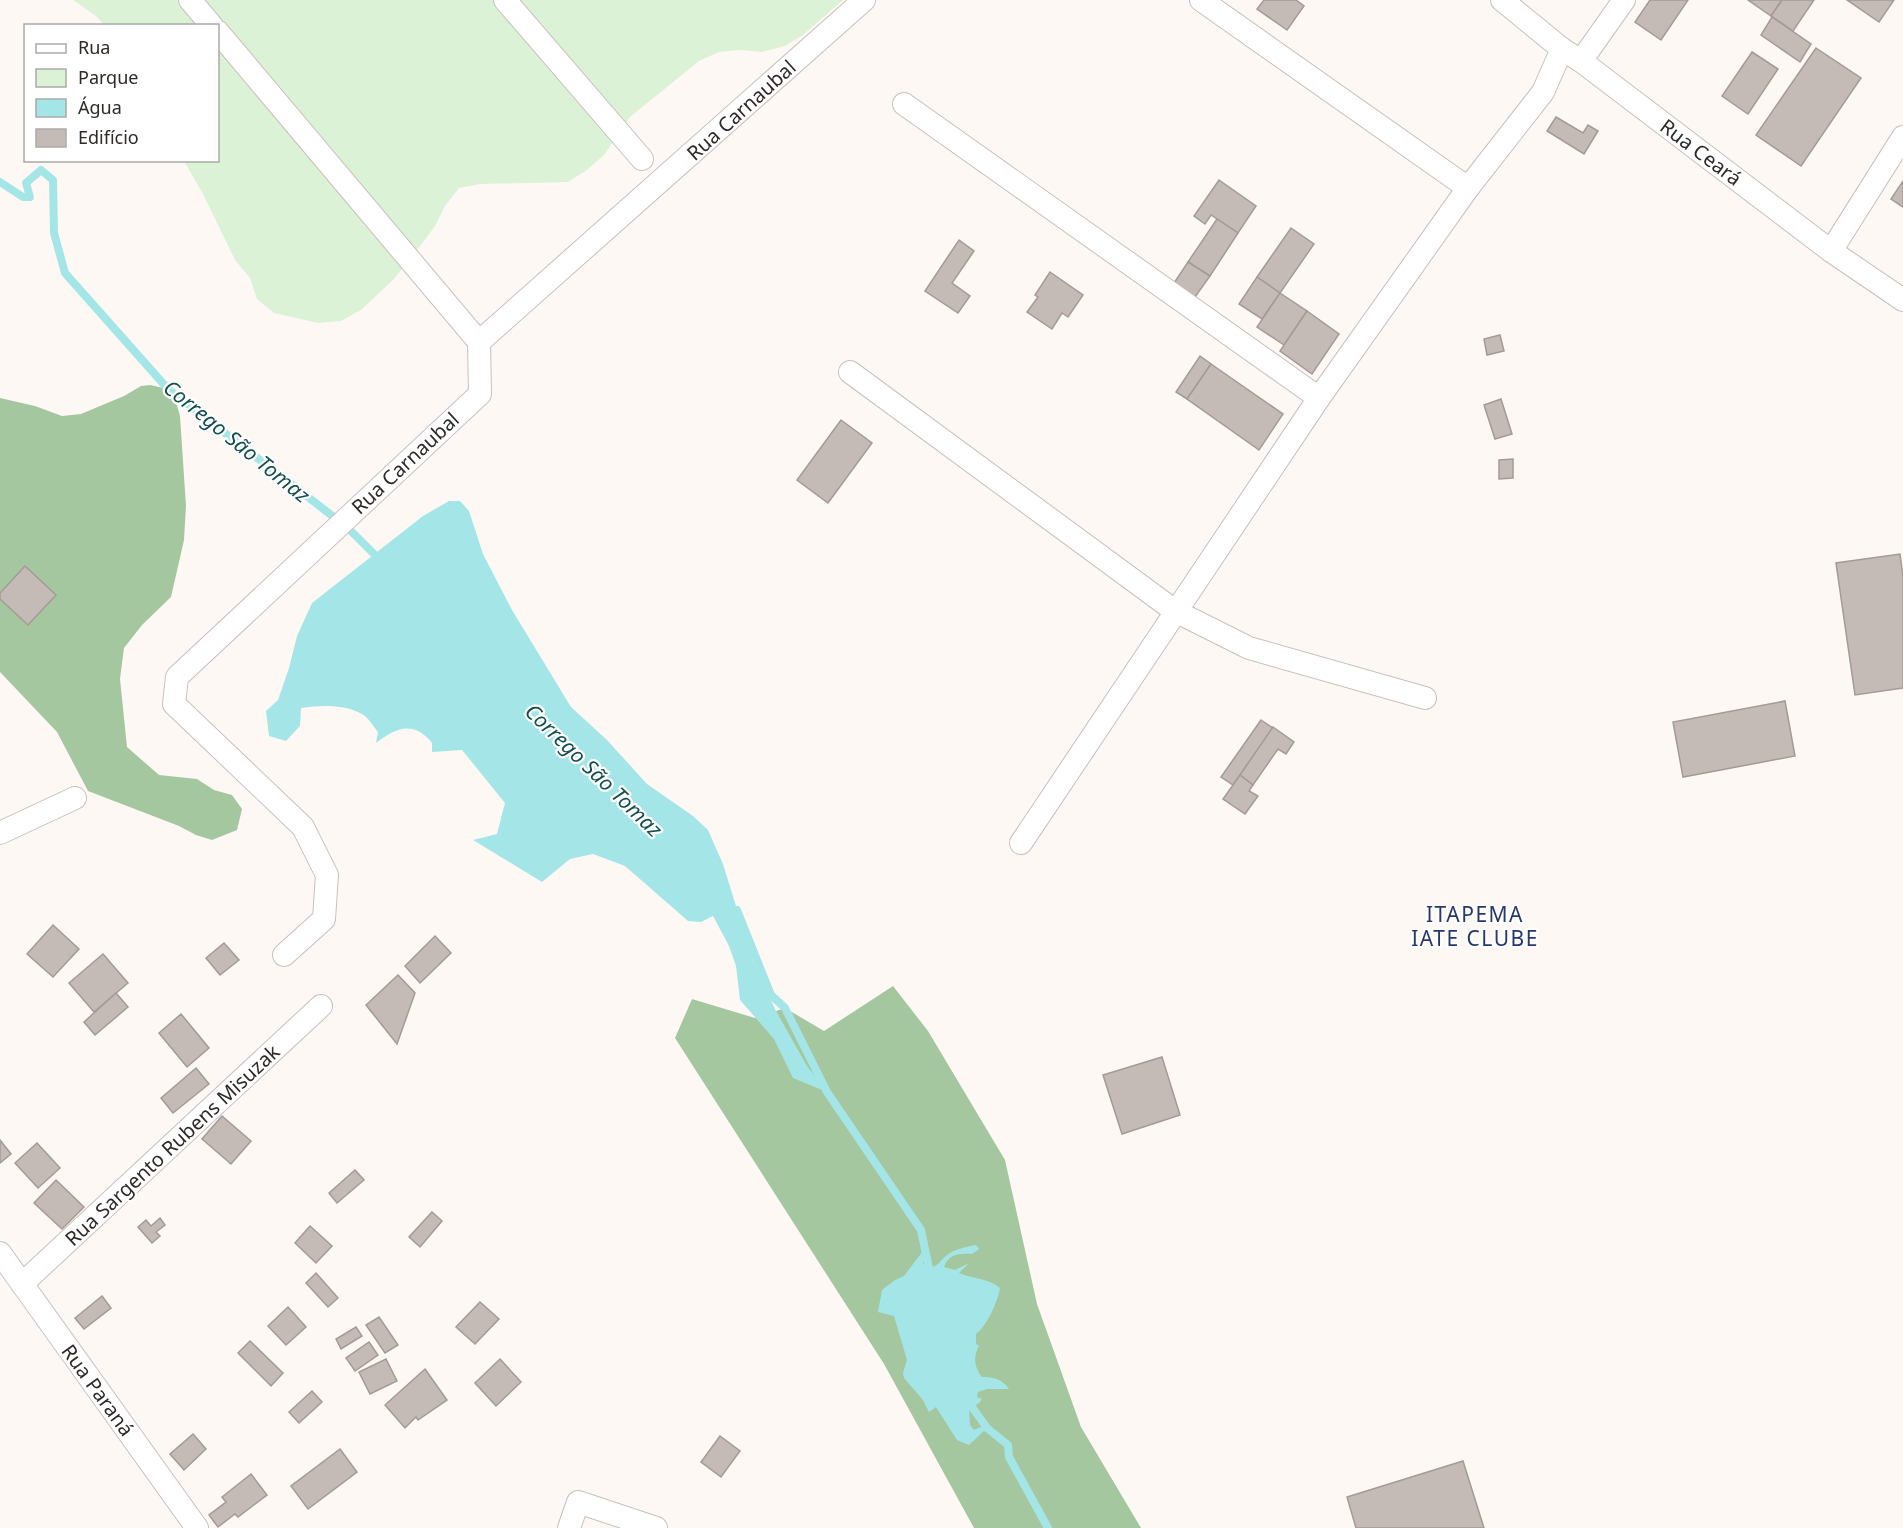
<svg xmlns="http://www.w3.org/2000/svg" width="1903" height="1528" font-family="'Noto Sans',sans-serif">
<style>
.green{fill:#dbf2d7}
.forest{fill:#a5c79f}
.water{fill:#a4e6e7}
.lines{fill:none;stroke-linecap:round;stroke-linejoin:round}
.stream{stroke:#a4e6e7;stroke-width:8}
.building{fill:#c4bab6;stroke:#a49a96;stroke-width:1.5}
.minor-casing{stroke:#cac0bb;stroke-width:24}
.minor{stroke:#fff;stroke-width:22}
.labels{text-anchor:middle;dominant-baseline:central;stroke-width:4.5;stroke-linejoin:round;paint-order:stroke}
.street-label{font-size:20px;fill:#2d2a28;stroke:#fff}
.water-label{font-size:21px;font-style:italic;fill:#144e50;stroke:#fff}
.neighbourhood-label{font-size:21px;letter-spacing:1.5px;fill:#253870;stroke:#fff}
</style>
<rect width="100%" height="100%" fill="#fef8f5"/>
<polygon class="green" points="73,0 843,0 803,35 785,46 762,52 740,50 719,52 699,61 630,117 604,155 587,170 568,182 481,184 459,188 445,206 435,226 421,245 394,279 361,310 341,321 318,323 274,313 257,299 250,278 235,260 203,194 184,161 218,160 218,26 104,25 96,16"/>
<g class="forest">
<polygon points="150,385 168,389 176,402 180,416 186,506 184,540 171,597 142,625 124,648 120,679 127,747 159,775 197,779 214,790 232,795 242,809 237,830 212,840 196,835 179,826 88,791 57,732 0,672 0,398 35,406 62,416 81,414 124,396 141,386"/>
<polygon points="893,986 928,1031 1005,1160 1037,1304 1081,1427 1141,1528 974,1528 884,1364 675,1038 692,999 755,1018 785,1008 824,1031"/>
</g>
<g class="water">
<path d="M449 501H460L469 511 483 554 512 610 571 707 607 740 647 784 693 816 708 830 723 864 753 961 776 1011 807 1066 827 1092 793 1078 774 1039 740 1000 736 966 729 946 713 916 701 922 688 921 625 866 593 854 570 859 542 882 473 840 497 834 505 803 462 750 432 752V743C413 720 396 728 376 743L378 732C373 726 368 717 362 714 344 704 321 705 301 708L300 726 286 741 269 736 266 711 278 700 289 668 297 636 312 603 423 516Z"/>
<path d="M976 1245 979 1249 972 1254C960 1253 948 1254 944 1267L955 1270 969 1263 959 1273C973 1279 988 1278 1000 1288 998 1301 987 1326 976 1334V1344L979 1346C973 1356 974 1368 982 1377 994 1377 1002 1379 1009 1389H987L978 1392 977 1397 982 1399 979 1403 969 1409 970 1425 974 1430 983 1426 987 1428 969 1445 957 1440 936 1407 929 1412 923 1400 904 1378 903 1373 907 1360 894 1316 878 1312 882 1290 895 1280 904 1276 926 1247 923 1264 930 1268C938 1266 940 1261 946 1256 954 1249 966 1247 976 1245Z"/>
</g>
<g class="lines">
<g class="stream">
<polyline points="0,182 23,197 30,197 26,183 41,170 53,180 54,233 65,273 168,389 348,528 381,561"/>
<polyline points="737,910 771,995 785,1008 827,1092 921,1230 931,1278"/>
<polyline points="967,1400 987,1428 1008,1445 1009,1457 1048,1528"/>
</g>
</g>
<g class="building">
<polygon points="1264,0 1296,0 1304,6 1287,30 1257,9"/>
<polygon points="1650,0 1688,0 1661,40 1635,22"/>
<polygon points="1748,0 1782,0 1771,16"/>
<polygon points="1782,0 1814,0 1793,31 1771,16"/>
<polygon points="1847,0 1894,0 1879,22"/>
<polygon points="1772,17 1811,44 1800,62 1761,35"/>
<polygon points="1816,48 1861,78 1801,166 1756,135"/>
<polygon points="1752,52 1778,69 1748,114 1722,96"/>
<polygon points="1556,117 1583,133 1588,125 1598,131 1584,154 1547,131"/>
<polygon points="1219,180 1256,206 1238,233 1211,215 1205,224 1194,216"/>
<polygon points="1903,181 1903,207 1891,199"/>
<polygon points="1217,219 1238,233 1210,276 1188,262"/>
<polygon points="1291,228 1314,244 1280,293 1257,277"/>
<polygon points="959,240 974,251 952,283 970,296 958,313 925,291"/>
<polygon points="1188,262 1210,276 1195,297 1174,283"/>
<polygon points="1050,272 1083,295 1068,317 1062,313 1052,329 1027,312 1038,297 1035,295"/>
<polygon points="1257,277 1280,293 1262,319 1239,304"/>
<polygon points="1280,293 1307,311 1284,345 1257,327"/>
<polygon points="1307,311 1339,334 1312,374 1280,351"/>
<polygon points="1500,335 1504,351 1487,355 1484,339"/>
<polygon points="1200,356 1211,364 1187,399 1176,392"/>
<polygon points="1211,364 1283,414 1259,450 1187,399"/>
<polygon points="1501,399 1512,434 1495,439 1484,405"/>
<polygon points="841,420 872,443 828,503 797,480"/>
<polygon points="1513,459 1513,478 1499,479 1499,460"/>
<polygon points="1900,554 1903,577 1903,688 1855,695 1836,563"/>
<polygon points="25,566 56,595 28,625 0,599 0,593"/>
<polygon points="1785,701 1795,756 1683,777 1673,722"/>
<polygon points="1261,720 1273,728 1233,785 1221,777"/>
<polygon points="1273,727 1294,742 1286,754 1278,749 1253,785 1240,775"/>
<polygon points="1240,775 1253,785 1249,791 1258,796 1245,814 1223,799"/>
<polygon points="53,925 79,949 53,977 27,954"/>
<polygon points="435,936 451,953 420,983 405,966"/>
<polygon points="224,943 239,960 220,975 206,958"/>
<polygon points="103,954 128,983 94,1012 69,983"/>
<polygon points="398,975 415,993 397,1044 366,1005"/>
<polygon points="116,993 128,1007 95,1035 84,1022"/>
<polygon points="181,1014 209,1048 187,1067 159,1033"/>
<polygon points="1162,1057 1180,1115 1122,1134 1103,1075"/>
<polygon points="196,1068 209,1084 173,1113 161,1098"/>
<polygon points="222,1116 251,1141 231,1164 202,1139"/>
<polygon points="0,1140 11,1154 0,1163"/>
<polygon points="37,1143 60,1168 38,1188 15,1163"/>
<polygon points="355,1170 364,1180 337,1203 329,1193"/>
<polygon points="56,1180 84,1207 62,1229 34,1203"/>
<polygon points="432,1212 442,1221 420,1247 409,1237"/>
<polygon points="160,1218 165,1225 156,1232 160,1236 152,1243 138,1227 146,1220 151,1226"/>
<polygon points="310,1226 332,1246 316,1263 295,1243"/>
<polygon points="316,1273 338,1298 328,1307 306,1283"/>
<polygon points="102,1296 111,1308 84,1329 75,1318"/>
<polygon points="480,1302 499,1319 475,1344 456,1327"/>
<polygon points="288,1307 306,1327 286,1345 268,1326"/>
<polygon points="379,1317 398,1345 385,1353 366,1325"/>
<polygon points="356,1327 362,1336 341,1349 336,1339"/>
<polygon points="250,1341 283,1373 271,1386 238,1353"/>
<polygon points="369,1342 378,1355 355,1371 346,1358"/>
<polygon points="386,1359 397,1381 370,1394 359,1372"/>
<polygon points="500,1359 521,1382 496,1406 475,1383"/>
<polygon points="425,1369 447,1400 418,1420 416,1417 405,1428 385,1405"/>
<polygon points="312,1391 322,1402 299,1423 289,1412"/>
<polygon points="193,1434 206,1449 184,1470 170,1454"/>
<polygon points="720,1436 740,1451 721,1477 701,1462"/>
<polygon points="340,1449 357,1472 308,1509 291,1486"/>
<polygon points="1463,1461 1484,1528 1356,1528 1347,1497"/>
<polygon points="251,1474 267,1495 238,1517 235,1514 218,1527 209,1515 226,1502 222,1497"/>
</g>
<g class="lines">
<defs>
<g id="minor">
<polyline points="190,0 212,26"/>
<polyline points="505,0 642,159"/>
<polyline points="1201,0 1468,188"/>
<polyline points="1502,0 1562,49 1581,61 1831,251 1903,300"/>
<polyline points="218,32 479,342"/>
<polyline points="1581,61 1624,0"/>
<polyline points="904,104 1319,398"/>
<polyline points="1831,251 1903,137"/>
<polyline points="850,372 1175,611 1249,648 1425,698"/>
<polyline points="0,833 75,798"/>
<polyline points="1021,843 1319,398 1468,188 1543,92 1562,49"/>
<polyline points="284,955 324,919 327,875 303,827 174,704 177,677 480,394 479,342 864,0"/>
<polyline points="0,1253 197,1528"/>
<polyline points="22,1284 321,1006"/>
<polyline points="569,1528 578,1502 656,1528"/>
</g>
</defs>
<use href="#minor" class="minor-casing"/>
<use href="#minor" class="minor"/>
</g>
<g class="labels">
<g class="street-label">
<text transform="translate(741 110) rotate(-42)">Rua Carnaubal</text>
<text transform="translate(1701 152) rotate(37)">Rua Ceará</text>
<text transform="translate(405 463) rotate(-43)">Rua Carnaubal</text>
<text transform="translate(172 1145) rotate(-43)">Rua Sargento Rubens Misuzak</text>
<text transform="translate(98 1390) rotate(54)">Rua Paraná</text>
</g>
<g class="water-label">
<text transform="translate(237 441) rotate(39)">Corrego São Tomaz</text>
<text transform="translate(594 770) rotate(44)">Corrego São Tomaz</text>
</g>
<g class="neighbourhood-label">
<text x="1475" y="914">ITAPEMA<tspan x="1475" dy="24">IATE CLUBE</tspan></text>
</g>
</g>
<rect x="24" y="24" width="195" height="138" fill="#ffffff" stroke="#abaaa9" stroke-width="1.5"/>
<rect x="36" y="44" width="30" height="9" fill="#ffffff" stroke="#abaaa9" stroke-width="1.5"/>
<text x="78" y="54" font-size="18" fill="#2d2a28">Rua</text>
<rect x="36" y="69" width="30" height="18" fill="#dbf2d7" stroke="#abaaa9" stroke-width="1.5"/>
<text x="78" y="84" font-size="18" fill="#2d2a28">Parque</text>
<rect x="36" y="99" width="30" height="18" fill="#a4e6e7" stroke="#abaaa9" stroke-width="1.5"/>
<text x="78" y="114" font-size="18" fill="#2d2a28">Água</text>
<rect x="36" y="129" width="30" height="18" fill="#c4bab6" stroke="#abaaa9" stroke-width="1.5"/>
<text x="78" y="144" font-size="18" fill="#2d2a28">Edifício</text>
</svg>
